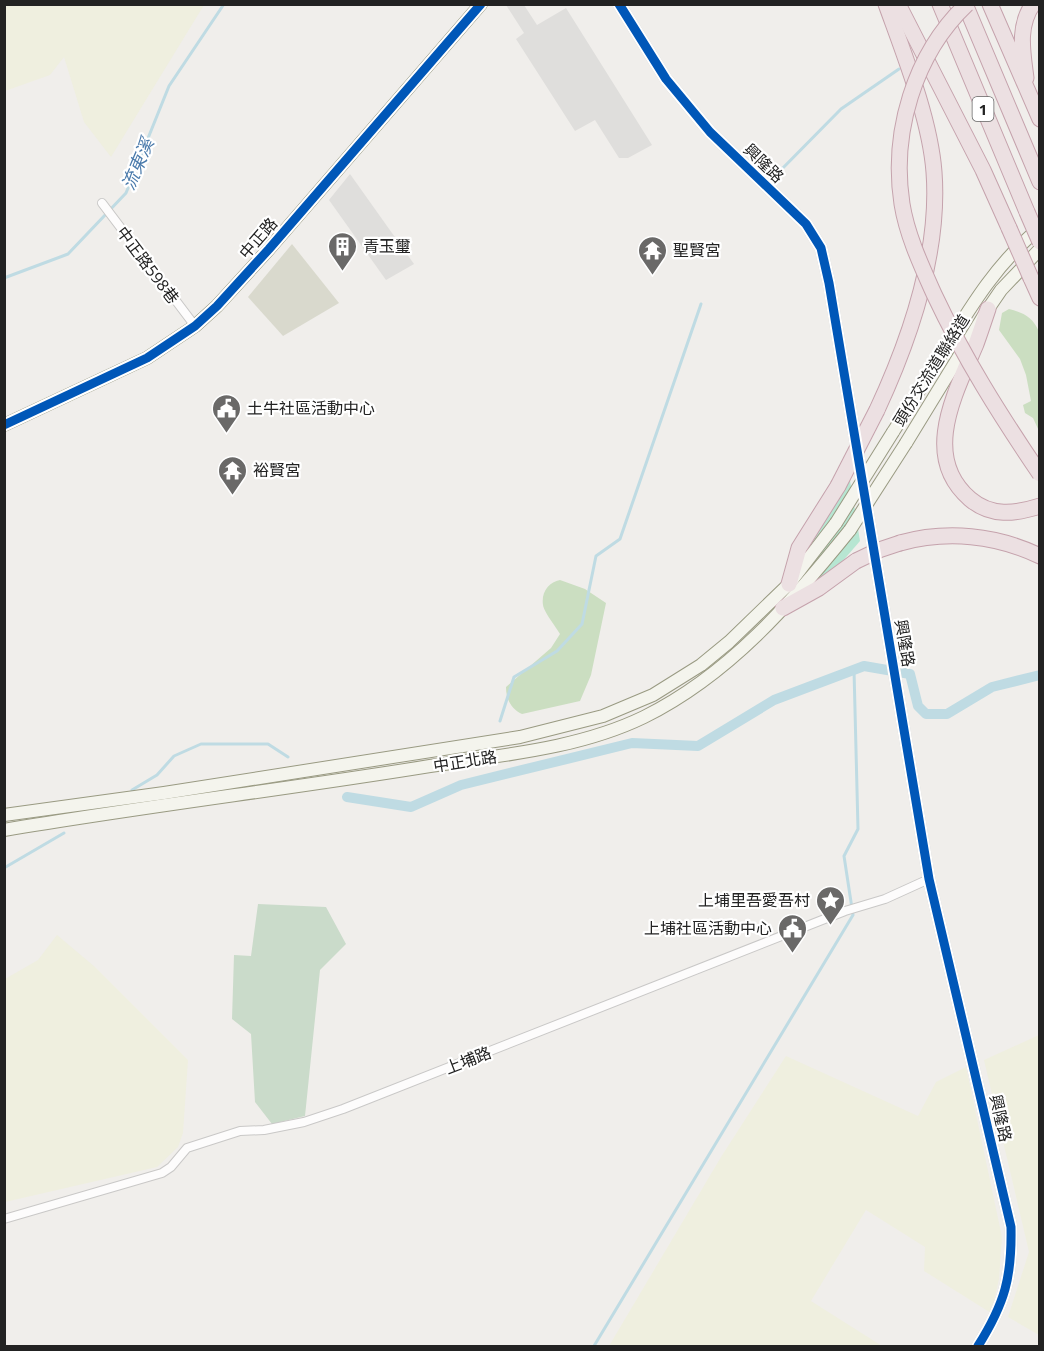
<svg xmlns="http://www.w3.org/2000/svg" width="1044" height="1351" font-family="'Open Sans','Noto Sans TC',sans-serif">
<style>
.residential{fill:#dfdedc}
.construction{fill:#d9d9cd}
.farmland{fill:#efefdf}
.forest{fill:#cbdec1}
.cemetery{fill:#cadbca}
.pitch{fill:#b7e6d2}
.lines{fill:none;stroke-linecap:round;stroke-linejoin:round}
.stream{stroke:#bfdbe3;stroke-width:3}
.canal{stroke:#bfdbe3;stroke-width:10}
.minor-casing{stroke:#c9c8c7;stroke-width:10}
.tertiary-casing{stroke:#c9c8c7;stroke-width:13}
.secondary-casing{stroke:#999a82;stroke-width:14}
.motorway-casing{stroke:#c5a2ac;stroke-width:17}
.minor{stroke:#fdfcfc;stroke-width:8}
.tertiary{stroke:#fdfcfc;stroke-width:10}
.secondary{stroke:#f4f4ed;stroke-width:12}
.motorway{stroke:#ece0e2;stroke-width:15}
.secondary-bridge-casing{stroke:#999a82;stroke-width:14;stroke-linecap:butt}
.motorway-bridge-casing{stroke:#c5a2ac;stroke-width:17;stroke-linecap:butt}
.secondary-bridge{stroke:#f4f4ed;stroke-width:12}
.motorway-bridge{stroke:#ece0e2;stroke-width:15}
.cycleway-casing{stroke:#fff;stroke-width:13}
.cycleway{stroke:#0057b8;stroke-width:9}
.labels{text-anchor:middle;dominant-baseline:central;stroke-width:4.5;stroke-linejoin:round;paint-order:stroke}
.shield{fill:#fff;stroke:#646464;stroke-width:1.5}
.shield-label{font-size:15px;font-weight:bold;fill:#222}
.street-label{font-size:16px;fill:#222;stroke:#fff}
.poi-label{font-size:16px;fill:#222;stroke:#fff;text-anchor:start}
.water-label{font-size:18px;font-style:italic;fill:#4a7aab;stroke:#fff}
</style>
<rect width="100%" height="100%" fill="#f0eeeb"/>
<g class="residential">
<polygon points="506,5 524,5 537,25 566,8 652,145 628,158 619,158 595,120 575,131 516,39 524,33"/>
<polygon points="350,174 414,264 386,280 329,200"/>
</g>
<polygon class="construction" points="292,244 339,303 283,336 248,297"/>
<g class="farmland">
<polygon points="5,4 204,4 204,5 111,157 84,122 64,57 50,75 5,91"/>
<polygon points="57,935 95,967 188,1060 183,1133 178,1147 157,1167 5,1202 5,979 38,960"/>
<polygon points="1039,1035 1039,1335 1008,1317 1029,1252 984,1060"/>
<polygon points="786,1056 918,1116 936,1082 966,1067 1002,1237 999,1279 991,1313 924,1271 925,1247 866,1210 811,1301 882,1346 609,1346 721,1157"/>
</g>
<g class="forest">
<path d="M1009 309C1024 313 1033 317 1039 332V431L1033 418 1025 413 1023 405 1031 401 1026 375 1020 359 999 330 1002 313Z"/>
<path d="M560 580 585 589 606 603 591 675 580 701 522 714C511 709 506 699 506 687L551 648 560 634C556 627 544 612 543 605 541 592 549 582 560 580Z"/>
</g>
<polygon class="cemetery" points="258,904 326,907 346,944 320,970 305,1116 272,1124 255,1102 251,1034 232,1019 234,955 251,956"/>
<polygon class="pitch" points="847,462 860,541 809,600 795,546"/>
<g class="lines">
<g class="stream">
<polyline points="775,176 841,109 899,69"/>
<polyline points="4,278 68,254 126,193 169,86 224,4"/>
<polyline points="500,721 514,677 557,651 582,624 596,556 620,539 701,304"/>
<polyline points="132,790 157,775 174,756 201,744 268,744 288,757"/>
<polyline points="4,868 64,833"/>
<polyline points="594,1346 853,915 844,856 858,829 854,670"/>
</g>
<polyline class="canal" points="347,797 411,807 461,785 632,743 698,746 774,700 864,666 910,674 918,706 926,714 947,714 992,687 1040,675"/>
<defs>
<g id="minor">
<polyline points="102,203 195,326"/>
<polyline points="4,1219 162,1173 171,1167 187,1148 240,1131 264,1130 304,1122 343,1109 845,911 885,899 929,879"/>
</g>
<path id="tertiary" d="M619 4 666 79 710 132 806 224 821 248 829 283 929 879 1011 1227C1012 1277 1005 1303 978 1346"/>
<g id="secondary">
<polyline points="4,425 147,358 195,326 217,306 269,249 481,4"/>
<path d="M893 432C911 404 928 377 944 350 971 306 999 260 1040 228"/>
<polyline points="906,443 988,309 1001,290 1040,249"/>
<polyline points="4,815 164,793 520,737 603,716 653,695 701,665 729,642 789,584 836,523"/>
<path d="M4 830C146 806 288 789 430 766 501 755 578 749 644 717 729 675 791 603 850 530"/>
</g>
<g id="motorway">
<polyline points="898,4 983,170 1009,228"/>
<polyline points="940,4 1027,212"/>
<polyline points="965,4 1040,182"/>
<polyline points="990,4 1040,119"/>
<path d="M1026 78C1023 53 1017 27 1033 4"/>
<polyline points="1031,278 1040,298"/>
<path d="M988 309C984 321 980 333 976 344 956 392 920 456 970 499 991 517 1015 514 1040 506"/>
<path d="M877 410C910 339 940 251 934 172 930 119 904 54 886 4"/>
<path d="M900 543C947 530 996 535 1040 556"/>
<polyline points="789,584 799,548 838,486"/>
<polyline points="783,608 819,588 856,561"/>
</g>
</defs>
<use href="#minor" class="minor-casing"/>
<use href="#tertiary" class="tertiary-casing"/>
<use href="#secondary" class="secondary-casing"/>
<use href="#motorway" class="motorway-casing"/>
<use href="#minor" class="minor"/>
<use href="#tertiary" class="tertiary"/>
<use href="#secondary" class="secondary"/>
<use href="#motorway" class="motorway"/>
<defs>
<g id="secondary-bridge">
<polyline points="836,523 893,432"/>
<polyline points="850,530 906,443"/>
</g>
<g id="motorway-bridge">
<path d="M967 4C914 54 891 133 902 204 907 235 921 265 934 294 964 358 1000 415 1040 474"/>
<polyline points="1027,212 1040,242"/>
<polyline points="1009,228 1031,278"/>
<polyline points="838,486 877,410"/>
<polyline points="856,561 879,550 900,543"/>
</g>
</defs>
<use href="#secondary-bridge" class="secondary-bridge-casing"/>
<use href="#motorway-bridge" class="motorway-bridge-casing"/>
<use href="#secondary-bridge" class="secondary-bridge"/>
<use href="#motorway-bridge" class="motorway-bridge"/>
<defs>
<g id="cycleway">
<path d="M619 4 666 79 710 132 806 224 821 248 829 283 929 879 1011 1227C1012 1277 1005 1303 978 1346"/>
<polyline points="4,425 147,358 195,326 217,306 269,249 481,4"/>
</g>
</defs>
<use href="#cycleway" class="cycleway-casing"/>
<use href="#cycleway" class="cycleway"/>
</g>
<defs>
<symbol id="building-pin" viewBox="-11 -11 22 30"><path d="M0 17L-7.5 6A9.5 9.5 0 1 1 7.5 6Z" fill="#6a6968" stroke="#fff"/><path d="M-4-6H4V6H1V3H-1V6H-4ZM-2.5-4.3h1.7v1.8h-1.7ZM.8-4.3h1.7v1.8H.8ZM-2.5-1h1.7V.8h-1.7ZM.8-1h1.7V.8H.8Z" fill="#fff"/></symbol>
<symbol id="temple-pin" viewBox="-11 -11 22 30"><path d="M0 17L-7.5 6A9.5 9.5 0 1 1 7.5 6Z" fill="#6a6968" stroke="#fff"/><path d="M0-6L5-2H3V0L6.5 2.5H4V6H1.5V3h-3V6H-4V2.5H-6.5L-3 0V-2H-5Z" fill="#fff"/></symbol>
<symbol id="civic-pin" viewBox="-11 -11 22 30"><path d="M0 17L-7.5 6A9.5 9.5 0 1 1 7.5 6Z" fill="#6a6968" stroke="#fff"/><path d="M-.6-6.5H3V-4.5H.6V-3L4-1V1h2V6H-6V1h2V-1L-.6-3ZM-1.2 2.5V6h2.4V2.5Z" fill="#fff"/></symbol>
<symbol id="sight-pin" viewBox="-11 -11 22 30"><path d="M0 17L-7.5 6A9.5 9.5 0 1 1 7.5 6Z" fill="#6a6968" stroke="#fff"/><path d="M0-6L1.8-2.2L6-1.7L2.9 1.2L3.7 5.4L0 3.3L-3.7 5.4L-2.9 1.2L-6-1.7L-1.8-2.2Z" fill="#fff"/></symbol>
</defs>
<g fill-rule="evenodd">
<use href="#building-pin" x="326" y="230" width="33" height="45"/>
<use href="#temple-pin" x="636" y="234" width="33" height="45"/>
<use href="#civic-pin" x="210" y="392" width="33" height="45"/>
<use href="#temple-pin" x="216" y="454" width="33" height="45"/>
<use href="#sight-pin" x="814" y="884" width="33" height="45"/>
<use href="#civic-pin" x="776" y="912" width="33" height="45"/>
</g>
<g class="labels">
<rect class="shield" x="972.5" y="97" width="21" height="24" rx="4.5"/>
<g class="shield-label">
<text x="983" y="109">1</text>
</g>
<g class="street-label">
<text transform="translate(764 163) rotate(44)">興隆路</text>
<text transform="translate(258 238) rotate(-49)">中正路</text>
<text transform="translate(148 265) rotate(53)">中正路598巷</text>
<text transform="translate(931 370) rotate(-58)">頭份交流道聯絡道</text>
<text transform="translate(905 643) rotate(80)">興隆路</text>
<text transform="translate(465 761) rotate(-9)">中正北路</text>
<text transform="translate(468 1060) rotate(-21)">上埔路</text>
<text transform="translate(1001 1118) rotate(77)">興隆路</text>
</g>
<g class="poi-label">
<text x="363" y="246">青玉璽</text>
<text x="673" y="250">聖賢宮</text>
<text x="247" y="408">土牛社區活動中心</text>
<text x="253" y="470">裕賢宮</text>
<text x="810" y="900" text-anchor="end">上埔里吾愛吾村</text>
<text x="772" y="928" text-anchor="end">上埔社區活動中心</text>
</g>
<g class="water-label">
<text transform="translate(137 164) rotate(-67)">流東溪</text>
</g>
</g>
<rect width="1044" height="1351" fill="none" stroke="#222222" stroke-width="12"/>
</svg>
